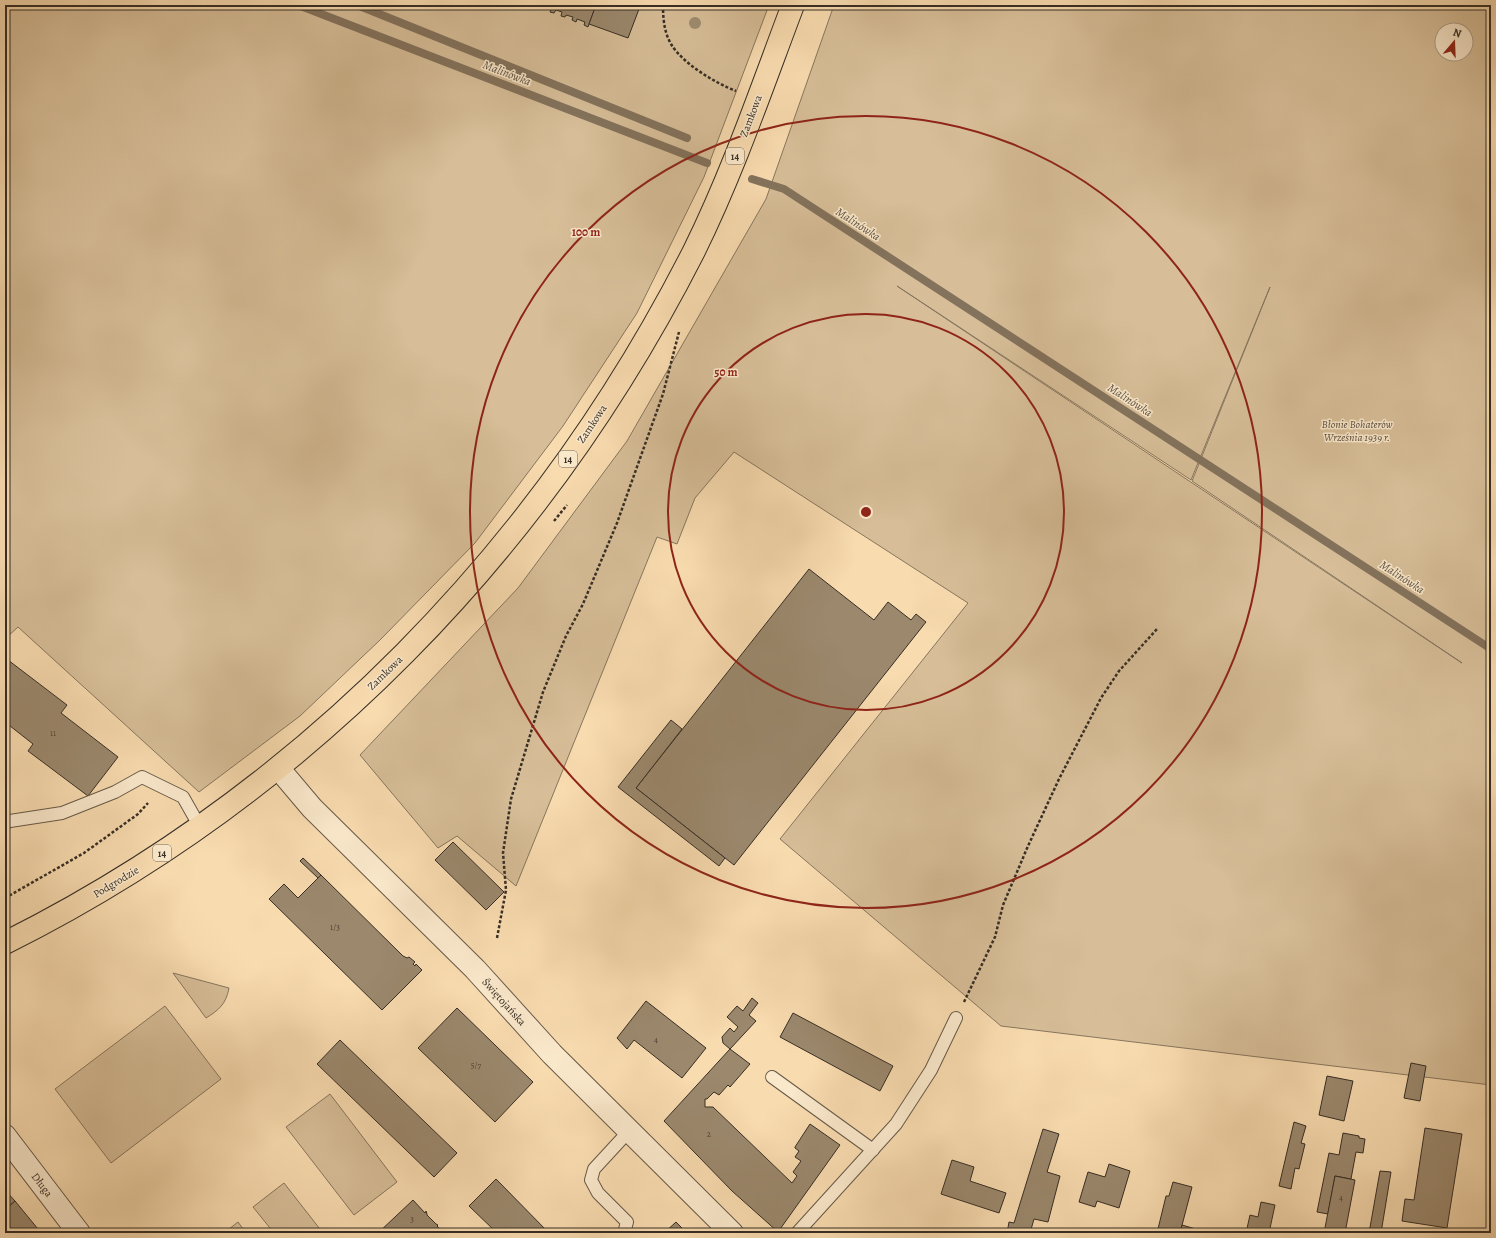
<svg xmlns="http://www.w3.org/2000/svg" width="1496" height="1238" font-family="Alegreya,serif">
<style>
.green{fill:#d7be98;stroke:#87765e;fill-rule:evenodd}
.lines{fill:none;stroke-linecap:round;stroke-linejoin:round}
.stream{stroke:#83725c;stroke-width:8}
.building{fill:#9b886d;stroke:#372e25}
.service-casing{stroke:#675948;stroke-width:14}
.tertiary-casing{stroke:#675948;stroke-width:24}
.primary-casing{stroke:#372e25;stroke-width:24}
.path{stroke:#372e25;stroke-width:2.5;stroke-dasharray:3 2;stroke-linecap:butt}
.service{stroke:#fae8cb;stroke-width:12}
.tertiary{stroke:#fae8cb;stroke-width:22}
.primary{stroke:#f8dbaf;stroke-width:22}
.tree{fill:#9f8c70}
.ring{fill:none;stroke:#8f2418;stroke-width:2}
.labels{text-anchor:middle;dominant-baseline:central;stroke-width:3;stroke-linejoin:round;paint-order:stroke}
.number-label{font-size:9px;fill:#504437}
.shield{fill:#fae8cb;stroke:#726657;stroke-width:1}
.shield-label{font-size:10px;font-weight:bold;fill:#372e25}
.street-label{font-size:11px;fill:#372e25;stroke:#fae8cb}
.park-label{font-size:11px;font-style:italic;fill:#574b3c;stroke:#fae8cb}
.water-label{font-size:12px;font-style:italic;fill:#5d5040;stroke:#fae8cb}
.centre{fill:#8f2418;stroke:#fae8cb;stroke-width:2}
.ring-label{font-size:12px;text-anchor:middle;font-weight:bold;fill:#8f2418;stroke:#fae8cb;stroke-width:3;stroke-linejoin:round;paint-order:stroke}
</style>
<rect width="100%" height="100%" fill="#f8dbaf"/>
<filter id="stains"><feTurbulence type="fractalNoise" baseFrequency=".005" numOctaves="4"/><feColorMatrix values="0 0 0 0 .2 0 0 0 0 .09 0 0 0 0 .02 0 0 0 .5 -.17"/></filter>
<radialGradient id="worn" r=".72"><stop offset=".6" stop-color="#630" stop-opacity="0"/><stop offset="1" stop-color="#630" stop-opacity=".3"/></radialGradient>
<g class="green">
<polygon points="5,5 769,5 704,177 637,313 563,426 475,543 380,640 300,716 199,792 18,627 5,639"/>
<path d="M834 5H1491V1085L1001 1026 780 839 968 603 734 452 695 498 677 544 657 537 516 886 457 836 438 848 360 755 518 588 627 441 766 199ZM1442 30H1466V54H1442ZM897 286 1191 480 1270 287 1192 481 1462 663Z"/>
<path d="M173 973 229 988C226 1004 219 1010 206 1018Z"/>
<polygon points="165,1006 221,1079 111,1163 55,1089"/>
<polygon points="330,1094 397,1182 354,1215 286,1127"/>
<polygon points="284,1183 323,1233 274,1233 253,1207"/>
<polygon points="238,1222 246,1233 224,1233"/>
</g>
<g class="lines">
<g class="stream">
<polyline points="298,5 707,163"/>
<polyline points="357,5 687,138"/>
<polyline points="752,179 784,189 1491,649"/>
</g>
</g>
<g class="building">
<polygon points="546,5 596,5 588,27 584,25 585,22 577,19 576,22 572,20 573,17 566,15 565,17 561,16 562,12 556,10 554,13 550,12 552,8"/>
<polygon points="596,5 632,5 632,6 639,9 628,38 589,24"/>
<polygon points="809,569 874,620 888,602 911,620 916,614 926,622 734,865 636,788"/>
<polygon points="8,660 67,705 61,713 118,757 88,796 28,751 33,744 5,722 5,664"/>
<polygon points="671,720 682,729 636,788 725,858 719,866 618,787"/>
<polygon points="453,842 504,892 486,910 435,860"/>
<polygon points="303,858 321,875 318,878 300,861"/>
<polygon points="321,875 403,956 407,958 409,957 415,962 413,964 415,966 416,964 422,970 382,1010 269,899 284,884 298,898"/>
<polygon points="752,998 758,1003 749,1015 756,1021 730,1049 723,1043 722,1037 730,1028 734,1032 738,1027 727,1017 737,1006 743,1011"/>
<polygon points="646,1001 706,1048 682,1078 634,1040 627,1049 617,1038"/>
<polygon points="457,1008 533,1082 495,1122 418,1048"/>
<polygon points="793,1013 893,1066 880,1091 780,1037"/>
<polygon points="340,1040 457,1153 434,1177 317,1064"/>
<polygon points="730,1049 750,1064 730,1087 728,1085 719,1095 714,1092 707,1099 705,1099 705,1107 713,1107 792,1183 797,1176 793,1172 801,1161 795,1157 799,1151 795,1148 795,1147 810,1124 840,1145 778,1232 732,1191 664,1121"/>
<polygon points="1411,1063 1426,1066 1420,1101 1404,1098"/>
<polygon points="1327,1076 1353,1081 1344,1121 1319,1115"/>
<polygon points="1294,1122 1306,1126 1301,1143 1305,1144 1299,1169 1295,1168 1291,1189 1279,1186"/>
<polygon points="1425,1128 1462,1134 1447,1228 1402,1221 1405,1199 1414,1200"/>
<polygon points="1043,1129 1059,1134 1047,1172 1060,1176 1048,1222 1034,1219 1030,1233 1007,1233 1009,1222 1014,1223"/>
<polygon points="1343,1133 1359,1136 1359,1138 1365,1139 1363,1153 1356,1152 1351,1179 1335,1176 1328,1214 1317,1212 1329,1153 1339,1155"/>
<polygon points="952,1160 974,1167 970,1181 1006,1193 999,1213 941,1194"/>
<polygon points="1109,1164 1130,1171 1119,1208 1097,1201 1095,1207 1079,1202 1088,1172 1105,1177"/>
<polygon points="1380,1171 1391,1172 1381,1233 1369,1233"/>
<polygon points="1335,1176 1355,1180 1345,1233 1324,1233"/>
<polygon points="496,1179 549,1233 497,1233 469,1206"/>
<polygon points="1173,1182 1192,1187 1180,1233 1157,1233 1166,1196 1169,1196"/>
<polygon points="5,1190 15,1201 5,1210"/>
<polygon points="413,1200 425,1213 426,1211 427,1214 427,1215 436,1224 438,1225 437,1226 444,1233 378,1233"/>
<polygon points="15,1201 38,1229 33,1233 5,1233 5,1210"/>
<polygon points="1261,1202 1275,1205 1269,1233 1246,1233 1250,1215 1258,1217"/>
<polygon points="676,1222 687,1233 664,1233"/>
<polygon points="1182,1225 1206,1232 1206,1233 1180,1233"/>
</g>
<g class="lines">
<defs>
<g id="service">
<polyline points="5,823 10,821 62,813 115,792 142,777 183,797 200,827"/>
<polyline points="772,1077 873,1150"/>
<polyline points="624,1233 627,1222 598,1193 591,1180 594,1169 629,1131"/>
<polyline points="797,1233 896,1124 931,1070 956,1018"/>
</g>
<g id="tertiary">
<polyline points="279,769 312,808 475,969 552,1054 732,1233"/>
<polyline points="5,1136 79,1233"/>
</g>
<path id="primary" d="M5 943C305 793 542 550 694 251 733 172 762 87 793 5"/>
</defs>
<use href="#service" class="service-casing"/>
<use href="#tertiary" class="tertiary-casing"/>
<use href="#primary" class="primary-casing"/>
<g class="path">
<path d="M663 5C663 18 664 32 671 44 682 63 715 83 736 91"/>
<polyline points="554,521 567,505"/>
<polyline points="5,898 84,853 138,814 148,803"/>
<polyline points="497,938 506,890 503,853 511,799 543,692 566,636 583,604 617,523 663,394 679,332"/>
<polyline points="964,1002 995,937 1003,905 1028,846 1059,779 1101,698 1119,671 1157,629"/>
</g>
<use href="#service" class="service"/>
<use href="#tertiary" class="tertiary"/>
<use href="#primary" class="primary"/>
</g>
<circle class="tree" cx="695" cy="23" r="6"/>
<g class="ring">
<circle cx="866" cy="512" r="198"/>
<circle cx="866" cy="512" r="396"/>
</g>
<g class="labels">
<g class="number-label">
<text x="53" y="733">11</text>
<text x="335" y="927">1/3</text>
<text x="656" y="1039">4</text>
<text x="476" y="1065">5/7</text>
<text x="709" y="1134">2</text>
<text x="1341" y="1197">4</text>
<text x="412" y="1219">3</text>
</g>
<g class="shield">
<rect x="726" y="148" width="18" height="16" rx="3"/>
<rect x="559" y="451" width="18" height="16" rx="3"/>
<rect x="153" y="845" width="18" height="16" rx="3"/>
</g>
<g class="shield-label">
<text x="735" y="156">14</text>
<text x="568" y="459">14</text>
<text x="162" y="853">14</text>
</g>
<g class="street-label">
<text transform="translate(751 116) rotate(-69)">Zamkowa</text>
<text transform="translate(592 424) rotate(-56)">Zamkowa</text>
<text transform="translate(385 673) rotate(-44)">Zamkowa</text>
<text transform="translate(116 882) rotate(-31)">Podgrodzie</text>
<text transform="translate(504 1002) rotate(48)">Świętojańska</text>
<text transform="translate(42 1185) rotate(53)">Długa</text>
</g>
<g class="park-label">
<text x="1357" y="424">Błonie Bohaterów<tspan x="1357" dy="13">Września 1939 r.</tspan></text>
</g>
<g class="water-label">
<text transform="translate(507 73) rotate(21)">Malinówka</text>
<text transform="translate(858 224) rotate(33)">Malinówka</text>
<text transform="translate(1130 400) rotate(33)">Malinówka</text>
<text transform="translate(1402 577) rotate(33)">Malinówka</text>
</g>
</g>
<circle cx="866" cy="512" r="6" class="centre"/>
<g class="ring-label">
<text x="586" y="236">100 m</text>
<text x="726" y="376">50 m</text>
</g>
<rect width="1496" height="1238" fill="none" stroke="#f8dbaf" stroke-width="20"/>
<rect x="6" y="6" width="1484" height="1226" fill="none" stroke="#372e25" stroke-width="2"/>
<rect x="10" y="10" width="1476" height="1218" fill="none" stroke="#372e25"/>
<g transform="translate(1454 42) rotate(19)"><circle r="19" fill="#fae8cb" stroke="#ac9e89"/>
<path d="M0-3L7 15L0 10L-7 15Z" fill="#8f2418"/>
<text y="-6" font-size="11" font-weight="bold" text-anchor="middle" fill="#372e25">N</text>
</g>
<rect width="100%" height="100%" filter="url(#stains)"/>
<rect width="100%" height="100%" fill="url(#worn)"/>
</svg>
